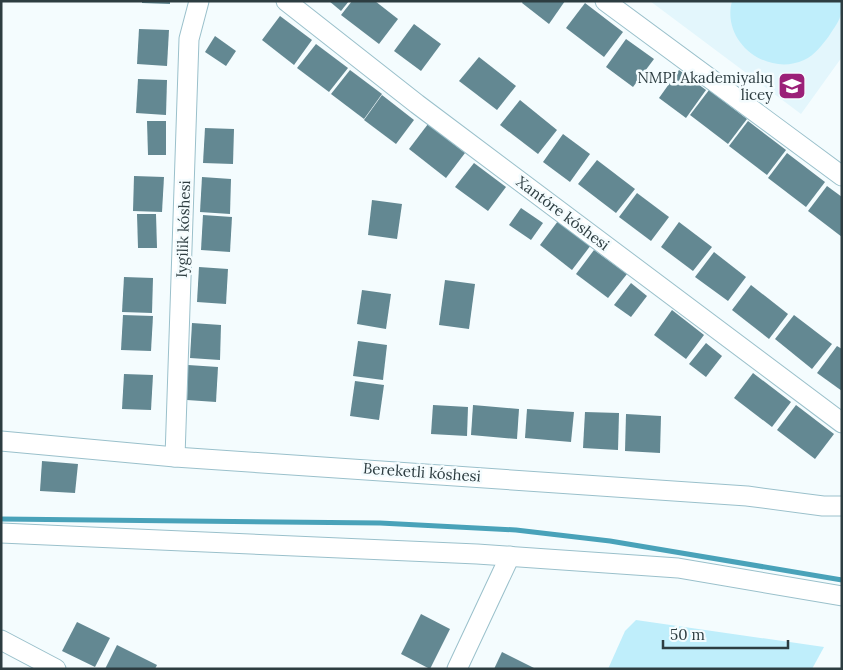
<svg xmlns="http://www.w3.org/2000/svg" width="843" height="670" font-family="Lora,serif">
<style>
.built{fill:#e3f6fc}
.green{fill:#bfeefb}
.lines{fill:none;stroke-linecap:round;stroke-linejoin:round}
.stream{stroke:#49a2b9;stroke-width:5}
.building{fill:#638892}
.minor-casing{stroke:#9ac0cb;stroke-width:21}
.minor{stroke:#fff;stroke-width:19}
.labels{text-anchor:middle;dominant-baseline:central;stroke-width:5;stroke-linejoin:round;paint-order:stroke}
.poi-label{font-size:15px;fill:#2d3d41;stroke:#f4fcfe;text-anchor:end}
.street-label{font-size:15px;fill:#2d3d41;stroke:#f4fcfe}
</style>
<rect width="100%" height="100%" fill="#f4fcfe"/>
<polygon class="built" points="650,1 842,1 842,57 801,114"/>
<g class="green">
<path d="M732 1H842C842 19 838 22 829 36 822 45 815 55 804 60 767 77 721 42 732 1Z"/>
<polygon points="636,620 824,647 812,669 608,669 625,631"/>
</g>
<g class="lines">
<polyline class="stream" points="1,519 380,523 516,530 610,541 842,580"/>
</g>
<g class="building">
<polygon points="142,1 170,1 170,4 142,3"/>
<polygon points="329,1 349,1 341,11"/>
<polygon points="352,1 375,1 398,19 379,44 341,15"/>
<polygon points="523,1 565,1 549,24 522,3"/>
<polygon points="585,3 623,32 604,57 566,28"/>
<polygon points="280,16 312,40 294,65 262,40"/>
<polygon points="414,24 441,44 421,71 394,51"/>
<polygon points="139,29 169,30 167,66 137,64"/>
<polygon points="215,36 236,51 226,66 205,52"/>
<polygon points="626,39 654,59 633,87 606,67"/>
<polygon points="316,44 348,68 329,92 297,68"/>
<polygon points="479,57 516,86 497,110 459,81"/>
<polygon points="350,70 382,94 364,119 331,94"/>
<polygon points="679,70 706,90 686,118 659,98"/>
<polygon points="138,79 167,80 166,115 136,113"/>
<polygon points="709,90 747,119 728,144 690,115"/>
<polygon points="382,95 414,120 396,144 364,120"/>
<polygon points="520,100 557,130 538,154 500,125"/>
<polygon points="147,121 166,121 166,155 148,155"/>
<polygon points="748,121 786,150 767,175 729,146"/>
<polygon points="428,124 465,153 446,178 409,149"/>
<polygon points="205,128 234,129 233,164 203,163"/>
<polygon points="563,134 590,154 570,182 543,162"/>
<polygon points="787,153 825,182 806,207 768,178"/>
<polygon points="597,160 635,189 616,213 578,184"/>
<polygon points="474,163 506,187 488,211 455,187"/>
<polygon points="134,176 164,177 162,212 133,211"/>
<polygon points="202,177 231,179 230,214 200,212"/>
<polygon points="827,186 842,197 842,237 808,211"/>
<polygon points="637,193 669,217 651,241 619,217"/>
<polygon points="372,200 402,204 397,239 368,235"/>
<polygon points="521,208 543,223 531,240 509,225"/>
<polygon points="137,214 156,214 157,248 138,248"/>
<polygon points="203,215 232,217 230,252 201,250"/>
<polygon points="558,221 591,245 572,270 540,245"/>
<polygon points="679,222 712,247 693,271 661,247"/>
<polygon points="594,250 627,274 608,298 576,274"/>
<polygon points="714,252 746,277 728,301 695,277"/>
<polygon points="199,267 228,269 226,304 197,302"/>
<polygon points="124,277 153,278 152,313 122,312"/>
<polygon points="445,280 475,284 469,329 439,325"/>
<polygon points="631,283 647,296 631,317 614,305"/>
<polygon points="751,285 788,314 769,339 732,310"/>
<polygon points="362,290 391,294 386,329 357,324"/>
<polygon points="672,310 704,335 686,359 654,335"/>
<polygon points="123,315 153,316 151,351 121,350"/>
<polygon points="794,315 832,344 812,369 775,339"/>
<polygon points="192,323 221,325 220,360 190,358"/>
<polygon points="358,341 387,345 383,380 353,376"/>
<polygon points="706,343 722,356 706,377 689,364"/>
<polygon points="837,346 842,349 842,391 817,373"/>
<polygon points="188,365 218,367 216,402 187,400"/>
<polygon points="753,373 791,402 772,427 734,398"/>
<polygon points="124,374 153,375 151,410 122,409"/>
<polygon points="355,381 384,385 379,420 350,416"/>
<polygon points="433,405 468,407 467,436 431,434"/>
<polygon points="473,405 519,409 517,439 471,435"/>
<polygon points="796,405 834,434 815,459 777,430"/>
<polygon points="527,409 574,412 571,442 525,438"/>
<polygon points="585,412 619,413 618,450 583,448"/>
<polygon points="626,414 661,416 660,453 625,451"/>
<polygon points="42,461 78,464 75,493 40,491"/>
<polygon points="421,614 450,629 430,669 401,654"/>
<polygon points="77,622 110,638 95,667 62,651"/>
<polygon points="117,645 157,665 155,669 105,669"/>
<polygon points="502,652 536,669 494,669"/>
</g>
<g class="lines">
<defs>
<g id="minor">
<polyline points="286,1 417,104 842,423"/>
<polyline points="605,1 842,176"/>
<polyline points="1,441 175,457 747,496 823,506 842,506"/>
<polyline points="175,457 189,39 199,1"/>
<polyline points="1,533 477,554 678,568 842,596"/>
<polyline points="1,640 56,669"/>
<polyline points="457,669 510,556"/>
</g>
</defs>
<use href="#minor" class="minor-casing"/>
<use href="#minor" class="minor"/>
</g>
<defs>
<symbol id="university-square" viewBox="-11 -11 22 22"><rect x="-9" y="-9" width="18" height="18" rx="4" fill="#9b2078" stroke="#f4fcfe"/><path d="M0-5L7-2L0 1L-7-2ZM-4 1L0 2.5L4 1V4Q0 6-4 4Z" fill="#fff"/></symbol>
</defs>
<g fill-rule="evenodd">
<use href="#university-square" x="776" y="70" width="32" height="32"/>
</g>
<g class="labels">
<g class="poi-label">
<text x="773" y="77">NMPI Akademiyalıq<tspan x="773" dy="17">licey</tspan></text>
</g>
<g class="street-label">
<text transform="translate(563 213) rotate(37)">Xantóre kóshesi</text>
<text transform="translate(183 229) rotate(-88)">Iygilik kóshesi</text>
<text transform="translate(422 472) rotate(4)">Bereketli kóshesi</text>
</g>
</g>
<rect width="843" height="670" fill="none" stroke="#2d3d41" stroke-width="5"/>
<path d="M663 640v8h125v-8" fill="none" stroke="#2d3d41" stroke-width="2.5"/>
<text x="670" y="640" font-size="15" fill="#2d3d41" stroke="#f4fcfe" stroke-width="4" paint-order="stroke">50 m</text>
</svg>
